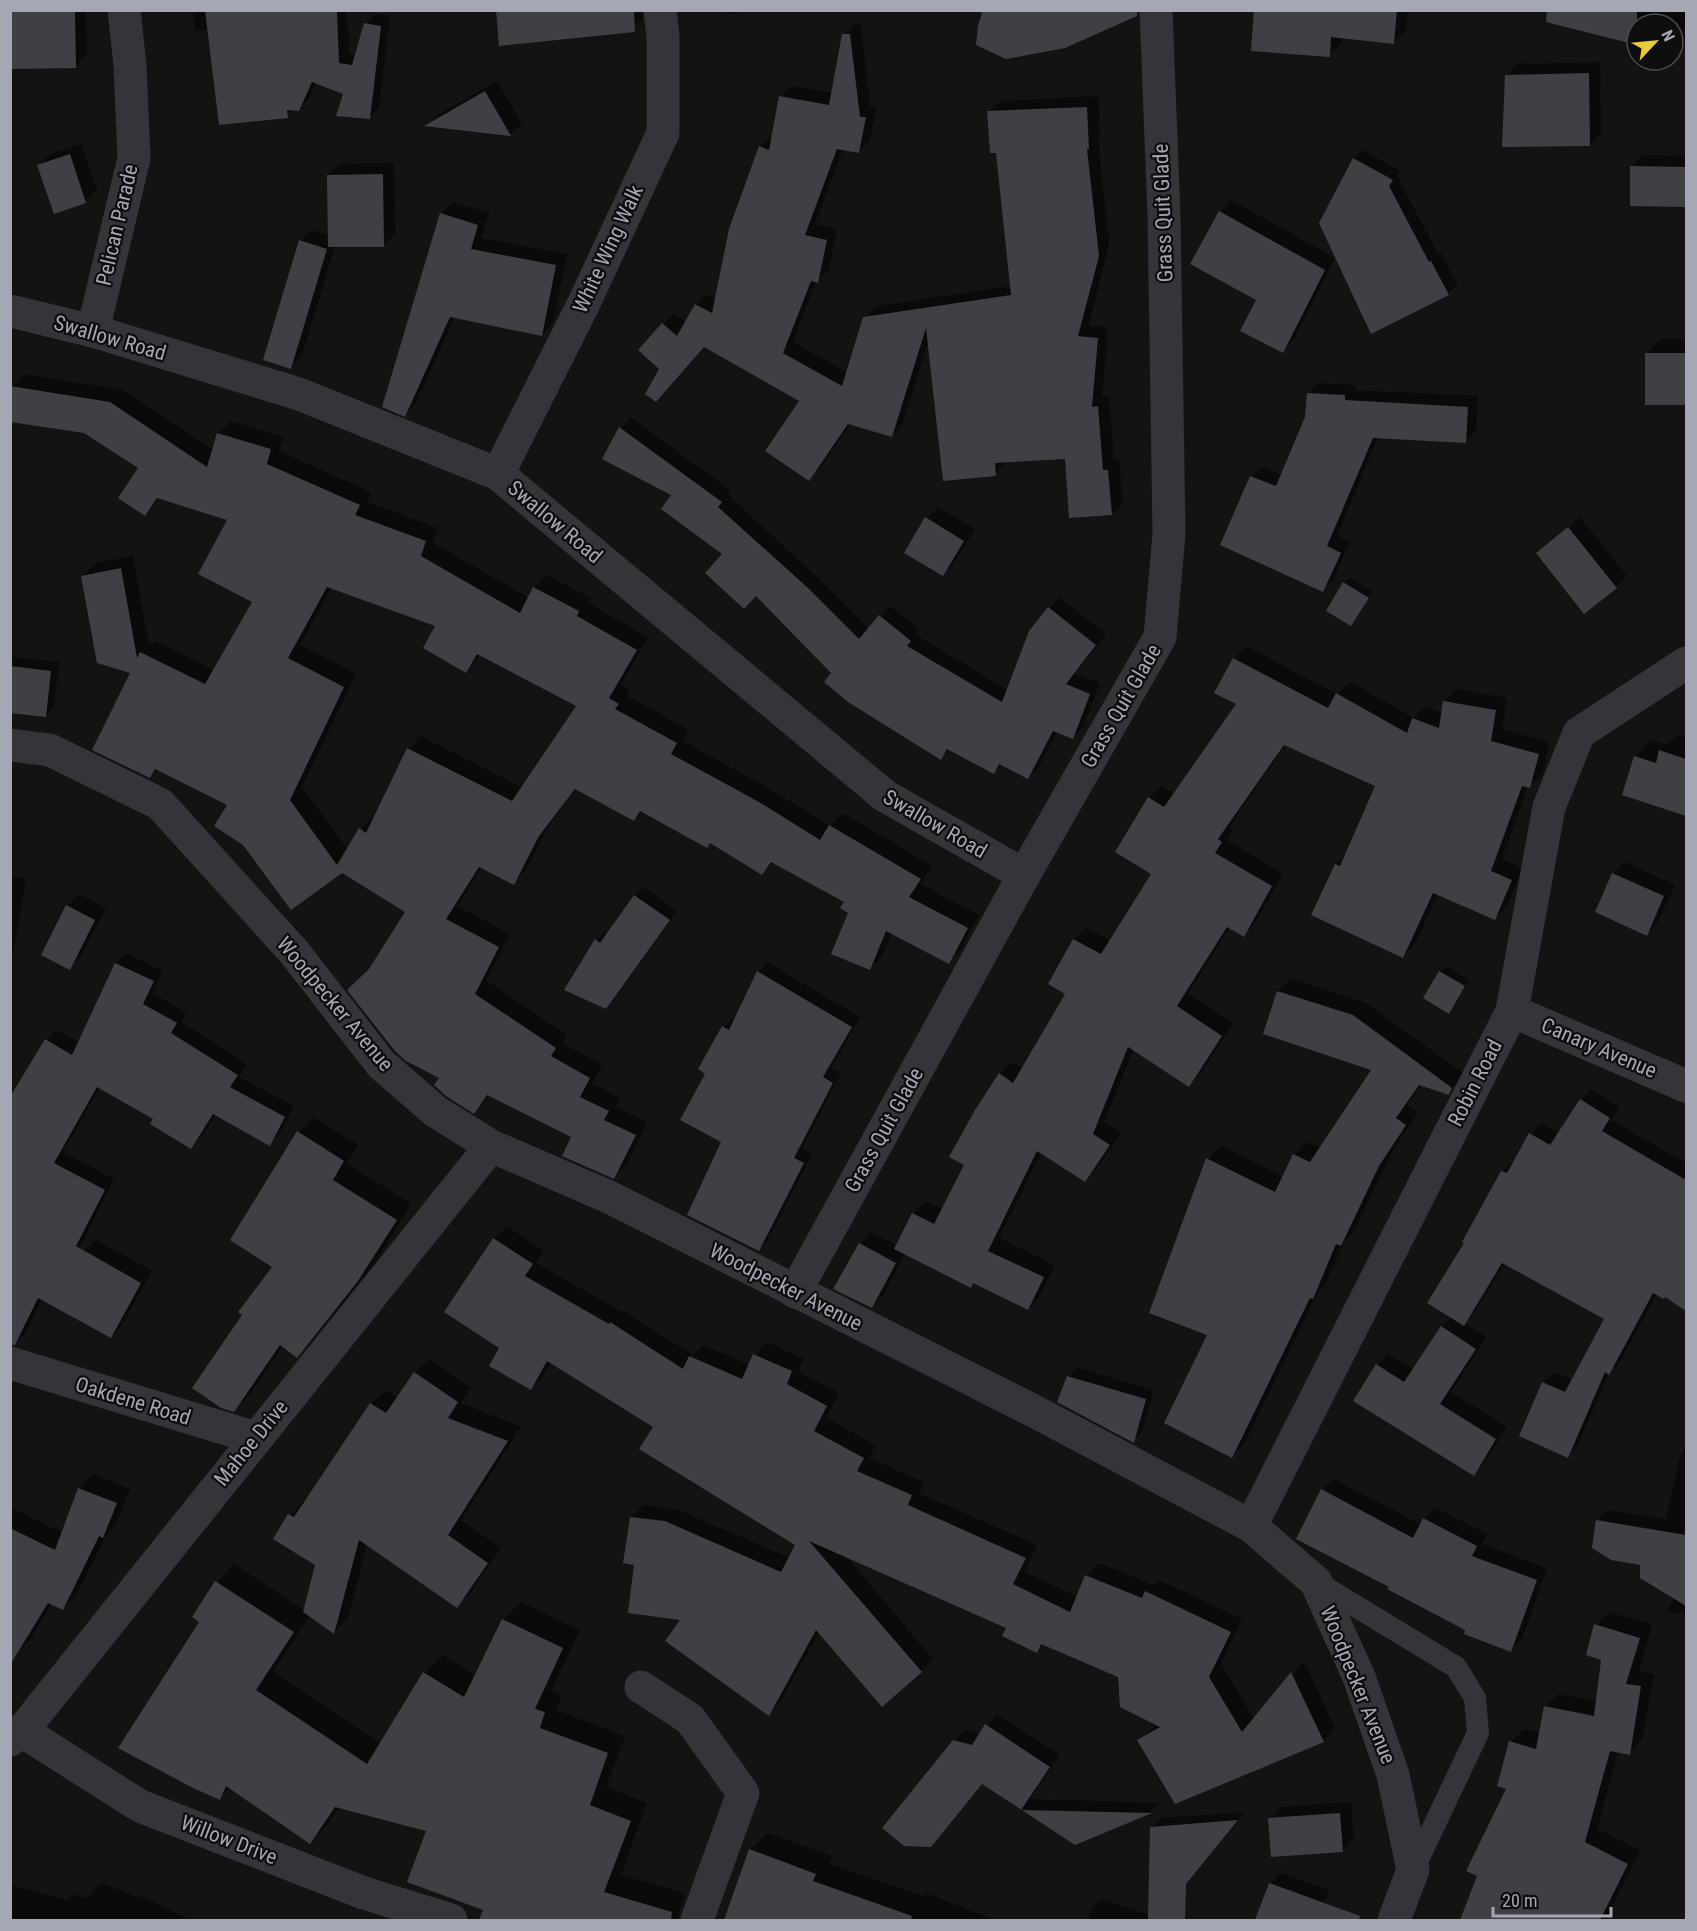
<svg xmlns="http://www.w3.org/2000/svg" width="1697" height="1931" font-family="'Roboto Condensed',sans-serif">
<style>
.shadow{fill:#0007;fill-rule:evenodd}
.building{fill:#3f4044;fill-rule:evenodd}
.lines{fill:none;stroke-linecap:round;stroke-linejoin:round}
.lane{stroke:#343439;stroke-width:22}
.street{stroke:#343439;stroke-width:33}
.labels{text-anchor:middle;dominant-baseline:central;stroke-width:4.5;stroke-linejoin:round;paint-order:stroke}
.street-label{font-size:21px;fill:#a5a7b4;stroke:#0e0e0f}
</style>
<rect width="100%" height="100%" fill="#131314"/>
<g class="shadow">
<polygon points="10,10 86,10 87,55 75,66 10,68"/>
<polygon points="193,10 347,10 349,54 355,54 366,24 376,13 390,16 379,108 369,118 345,93 316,82 309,99 298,109 294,109 287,116 209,29 195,31"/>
<polygon points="497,10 642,10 643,18 629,32"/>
<polygon points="724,10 765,10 724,14"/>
<polygon points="1256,10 1408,10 1406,30 1394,42 1342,37 1342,43 1329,55"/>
<polygon points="1570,10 1686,10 1686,47 1673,46 1673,24 1637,24 1637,43"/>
<polygon points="855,24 861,24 870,107 876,107 870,140 859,151 843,149 815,224 837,229 829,270 816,281 793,342 847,372 864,318 876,306 1012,286 997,152 989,112 1000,101 1098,96 1100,136 1098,138 1109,244 1089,325 1108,327 1102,396 1109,396 1114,460 1119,459 1123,503 1112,514 1066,457 1006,461 1007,463 995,474 929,340 902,425 891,436 851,423 820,468 808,479 801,400 704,346 661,368 663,324 674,313 686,323 696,305 707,294 716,299 760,147 771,136 773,137 780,97 792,86 833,93 844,35"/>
<polygon points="1600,62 1601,133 1590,145 1507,75 1518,64"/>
<polygon points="497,81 522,124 510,135 428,125 438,115"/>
<polygon points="81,144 97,190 85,201 55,212 39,166 50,154"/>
<polygon points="1363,150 1400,171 1397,176 1438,254 1441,253 1457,285 1448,294 1321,223 1354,158"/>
<polygon points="1643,155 1686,156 1686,206 1631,205 1632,166"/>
<polygon points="394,163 395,234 383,246 335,246 302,356 291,367 300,241 312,230 329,235 328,175 340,164"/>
<polygon points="1231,200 1335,258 1294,339 1282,351 1220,212"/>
<polygon points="453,202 489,213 481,238 567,254 553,323 542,335 455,317 416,403 405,415 441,213"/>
<polygon points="1661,339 1686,339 1686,404 1646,404 1646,354"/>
<path d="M25 374 123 390 214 450 219 433 231 421 283 437 279 451 371 492 367 502 438 528 433 543 529 598 534 588 547 575 591 598 588 603 648 637 621 685 630 691 627 696 689 730 683 741 772 790 830 826 843 813 932 866 921 884 979 915 961 949 949 962 892 933 882 956 870 969 846 901 774 862 762 873 711 842 643 811 634 820 577 788 551 822 526 870 513 883 482 867 457 906 510 934 486 980 567 1035 562 1043 602 1065 592 1084 620 1098 616 1107 647 1122 627 1164 614 1177 573 1137 490 1095 474 1112 441 1077 371 968 407 912 229 805 158 769 150 776 132 672 83 576 96 563 133 556 149 645 154 641 214 670 254 601 229 519 160 498 145 514 140 468 13 387ZM332 587 437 626 466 671 481 654 579 705 523 788 421 736 408 749 375 818 373 817 360 829 348 850 302 787 356 674 300 645Z"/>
<polygon points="1319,383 1355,385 1355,390 1478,396 1476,431 1465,441 1378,437 1337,536 1350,542 1333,580 1323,590 1251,477 1262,467 1283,475 1307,418 1308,393"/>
<polygon points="631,417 731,491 728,495 818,578 869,629 891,606 920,630 916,635 1008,690 1030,632 1059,597 1106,634 1075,674 1100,683 1083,727 1073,737 1057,731 1039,767 1028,777 1002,764 994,772 950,749 941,758 833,673 673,495 604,459 621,428"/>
<polygon points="938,507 975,529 954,563 942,574 927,518"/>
<polygon points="1580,517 1627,576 1616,587 1538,553"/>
<polygon points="1350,578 1373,592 1356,619 1351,624 1344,583"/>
<polygon points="1246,646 1337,694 1350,682 1414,718 1426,706 1443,713 1444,702 1457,689 1507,698 1502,729 1550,742 1542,775 1528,786 1502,859 1523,868 1507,906 1495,918 1438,894 1415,944 1403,956 1336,864 1348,853 1377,785 1286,744 1229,827 1233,829 1227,840 1283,874 1255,923 1243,935 1230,927 1188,993 1233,1023 1201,1073 1189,1085 1134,1049 1104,1122 1121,1133 1097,1168 1085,1180 1042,1152 999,1238 1055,1265 1040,1296 1028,1309 975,1282 971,1286 905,1253 883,1295 872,1307 860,1244 871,1232 896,1245 913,1214 925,1201 943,1210 966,1165 1000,1074 1012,1062 1023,1069 1067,993 1074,940 1086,928 1111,941 1153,874 1149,798 1161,786 1175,794 1238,703 1234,659"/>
<polygon points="10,657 59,662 54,707 46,716 10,711"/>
<polygon points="1678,734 1686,736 1686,814 1624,794 1635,757 1652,739 1667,745"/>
<polygon points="1625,862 1675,885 1658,922 1647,934 1597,911 1613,873"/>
<polygon points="10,876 26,878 13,956 10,958"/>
<polygon points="644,887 677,911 614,999 606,1008 596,940 605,932 608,934 635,896"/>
<polygon points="79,894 106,908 81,956 70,968 43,954 67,906"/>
<polygon points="126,953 163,971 152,993 186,1012 181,1022 247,1064 239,1077 294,1106 280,1133 269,1144 216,1114 201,1137 190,1147 155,1118 100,1087 63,1152 114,1179 79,1249 10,1243 46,1040 57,1030 79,1043 116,963"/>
<polygon points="767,962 860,1017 831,1068 841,1073 802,1148 812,1154 768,1240 758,1250 723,1141 707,1073 724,1027 733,1018 735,1019 758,972"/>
<polygon points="1446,966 1469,980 1454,1006 1448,1012 1425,998 1440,972"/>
<polygon points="1291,978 1366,1003 1464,1074 1461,1080 1448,1093 1422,1084 1407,1105 1418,1112 1392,1152 1354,1231 1344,1242 1326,1284 1318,1292 1245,1443 1232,1456 1209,1334 1208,1159 1221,1146 1283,1177 1294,1155 1307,1142 1321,1148 1374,1069 1265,1033 1278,991"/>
<polygon points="1591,1089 1620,1107 1611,1120 1686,1163 1686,1309 1666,1295 1657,1293 1620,1362 1610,1371 1578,1445 1567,1456 1521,1436 1543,1382 1554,1372 1573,1380 1606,1319 1505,1263 1474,1313 1465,1323 1486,1337 1451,1392 1507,1427 1485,1462 1473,1474 1377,1365 1388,1353 1414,1369 1442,1327 1452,1317 1466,1242 1503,1172 1513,1161 1515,1162 1531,1134 1541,1123 1559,1133 1581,1100"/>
<polygon points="314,1117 358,1145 347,1163 411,1204 374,1264 312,1340 297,1356 283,1345 250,1394 234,1410 244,1315 274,1266 299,1132"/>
<polygon points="507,1226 544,1251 536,1263 622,1312 623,1311 693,1355 703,1345 750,1365 755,1355 767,1342 804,1359 798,1371 839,1393 826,1418 876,1445 869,1458 924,1482 919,1493 1037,1545 1025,1572 1078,1597 1087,1576 1099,1563 1153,1585 1159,1580 1242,1619 1221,1664 1254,1719 1304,1661 1335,1728 1323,1740 1139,1740 1158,1724 1120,1676 1044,1643 1036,1651 1008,1627 844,1554 933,1659 921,1671 819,1632 781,1701 769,1714 683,1619 636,1563 631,1517 644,1505 678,1510 790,1558 797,1545 655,1426 551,1362 543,1376 531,1388 501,1348 494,1239"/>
<polygon points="96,1240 152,1271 122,1325 111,1337 85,1251"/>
<polygon points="10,1282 46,1290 26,1332 15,1343"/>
<polygon points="429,1359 471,1388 461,1403 521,1427 461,1520 501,1548 471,1592 457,1606 367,1544 348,1618 334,1632 310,1615 273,1672 381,1744 425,1673 442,1655 476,1676 503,1620 521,1602 580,1630 551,1691 562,1695 556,1710 625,1736 606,1787 647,1803 621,1875 685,1893 677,1920 492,1920 482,1917 485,1909 428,1830 339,1807 328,1824 310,1842 231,1787 219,1798 201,1622 194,1617 217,1582 234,1564 305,1611 317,1564 290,1515 304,1501 306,1502 371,1404 386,1390 398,1398 415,1373"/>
<polygon points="1078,1368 1154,1390 1142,1432 1133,1441 1068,1377"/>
<polygon points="1686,1447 1686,1614 1666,1612 1675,1597 1642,1564 1593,1547 1598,1520 1608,1510 1666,1519 1681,1452"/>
<polygon points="93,1474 130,1489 117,1522 108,1532 77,1594 63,1608 52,1603 29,1641 15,1655 10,1652 10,1507 63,1533 79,1488"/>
<polygon points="1334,1479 1422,1525 1424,1519 1436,1508 1487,1534 1482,1544 1547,1568 1522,1639 1510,1650 1467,1629 1391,1586 1322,1490"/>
<polygon points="1609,1612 1652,1624 1639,1672 1654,1674 1642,1740 1629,1753 1618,1751 1597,1829 1640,1850 1606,1920 1462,1920 1479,1876 1508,1788 1511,1742 1524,1729 1540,1733 1545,1707 1558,1694 1597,1701 1603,1658 1596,1625"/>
<polygon points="997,1714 1060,1755 1030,1799 1160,1803 1151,1812 1075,1844 983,1783 931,1845 954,1741 965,1730 981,1734"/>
<polygon points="1351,1802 1354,1839 1342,1851 1270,1819 1281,1807"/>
<polygon points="1245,1812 1188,1881 1175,1920 1088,1920 1092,1908 1102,1899 1149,1915 1152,1827 1161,1818"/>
<polygon points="768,1833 832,1856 830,1864 923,1896 926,1893 992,1919 991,1920 726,1920 750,1850"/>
<polygon points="1281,1873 1329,1890 1318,1920 1257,1920 1270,1884"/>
<polygon points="101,1883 140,1898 143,1896 190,1920 10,1920 10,1885 67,1900 73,1894 87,1899"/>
</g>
<g class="building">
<polygon points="12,10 75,10 76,68 12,69"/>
<polygon points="205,10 337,10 339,63 352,65 364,23 381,26 370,119 336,116 343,94 312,82 299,111 287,110 288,118 219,125"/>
<polygon points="496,10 634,10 635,32 499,46"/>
<polygon points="983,10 1137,10 1137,16 1065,48 1006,59 976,45 978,25"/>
<polygon points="1254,10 1397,10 1394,44 1331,37 1330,57 1251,51"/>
<polygon points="1547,10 1637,10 1637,45 1546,22"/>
<polygon points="842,34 850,34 860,117 866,117 859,153 837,149 805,235 827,240 818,283 811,281 783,353 842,386 863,317 1011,295 996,153 990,153 987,111 1087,107 1089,149 1087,149 1099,256 1078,336 1098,338 1092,407 1098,406 1103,470 1108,470 1112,515 1069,518 1065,459 995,463 996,476 943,481 926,328 892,437 848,424 809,481 765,451 799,401 704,347 656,402 645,394 659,369 638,350 662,323 677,336 695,304 712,313 729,229 759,146 769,150 779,96 829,105"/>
<polygon points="1589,73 1590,146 1502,147 1505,75"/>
<polygon points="485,91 511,136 424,126"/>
<polygon points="70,154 86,203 54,214 37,165"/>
<polygon points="1353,158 1393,180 1389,186 1429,262 1431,261 1449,295 1371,334 1319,223"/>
<polygon points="1630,166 1686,167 1686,207 1630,206"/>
<polygon points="383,174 384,247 328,247 327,175"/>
<polygon points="1219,211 1325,270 1283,353 1240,331 1256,300 1190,264"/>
<polygon points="440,213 478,225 471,249 556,265 542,336 450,317 405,417 382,407"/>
<polygon points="299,240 327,249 291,369 263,360"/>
<rect x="1645" y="353" width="41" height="52"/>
<path d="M10 386 110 402 207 467 217 433 271 449 267 464 360 505 355 515 426 541 421 556 520 613 533 587 579 611 577 616 637 650 609 698 619 704 615 709 677 743 671 754 759 802 820 840 829 825 921 879 909 897 968 928 949 964 886 931 870 970 831 954 848 913 840 908 844 902 771 862 762 875 710 843 707 848 640 811 634 821 575 789 539 836 514 885 479 867 446 919 499 947 475 994 556 1048 551 1056 590 1078 580 1097 609 1111 604 1120 636 1135 614 1179 562 1156 571 1137 487 1095 474 1114 446 1096 434 1085 439 1078 406 1061 395 1051 347 990 369 969 405 912 342 873 291 910 243 845 214 826 227 805 155 769 150 778 92 750 130 673 97 663 81 576 121 568 137 658 140 652 205 684 252 602 198 574 227 520 157 498 145 516 118 498 138 468 84 433 10 422ZM327 587 435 626 423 648 466 673 477 654 576 706 512 801 407 748 366 833 359 828 337 865 290 800 344 687 288 658Z"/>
<polygon points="1307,393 1345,395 1345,400 1468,407 1466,443 1373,438 1327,546 1341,553 1323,592 1220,545 1250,476 1276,486 1305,417"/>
<polygon points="619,427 722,502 718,507 808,588 859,639 879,615 911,641 907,646 1002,702 1029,631 1048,607 1096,645 1066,684 1090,694 1073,739 1053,731 1028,779 999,764 994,774 947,749 941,760 848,702 824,682 831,673 756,596 744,609 705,573 722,554 661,509 671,495 602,459"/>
<polygon points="925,517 964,541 943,576 904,553"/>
<polygon points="1568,527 1617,588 1584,614 1536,553"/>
<polygon points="1343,582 1369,598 1351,626 1326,611"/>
<polygon points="1233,658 1328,708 1336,693 1407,733 1412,718 1439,728 1443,701 1496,710 1491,741 1539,754 1530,788 1522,786 1491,871 1512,880 1495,920 1433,893 1403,958 1311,915 1335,864 1340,866 1375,786 1284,745 1218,839 1222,842 1215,853 1272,886 1244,937 1227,927 1177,1006 1222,1036 1189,1087 1128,1047 1093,1134 1110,1145 1085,1182 1037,1151 988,1251 1044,1277 1028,1310 973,1283 971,1288 894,1249 912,1213 934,1224 964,1165 949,1157 975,1110 999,1073 1013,1083 1065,994 1048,984 1073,939 1101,954 1151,874 1115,852 1148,797 1164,807 1236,704 1214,693"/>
<polygon points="10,666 51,671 46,717 10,713"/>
<polygon points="1659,750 1686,759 1686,816 1622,795 1634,756 1656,763"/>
<polygon points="1612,873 1664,896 1647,936 1595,912"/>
<polygon points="634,895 670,920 606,1009 564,990 595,939 600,943"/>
<polygon points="66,905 95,920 70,970 41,955"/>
<polygon points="115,963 154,981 143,1004 177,1023 171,1033 238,1075 230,1087 285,1117 270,1146 213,1114 191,1149 150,1124 153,1119 97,1087 54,1163 105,1190 76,1246 141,1283 111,1338 38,1298 15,1345 10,1345 10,1097 45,1039 72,1055"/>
<polygon points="757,971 852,1027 823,1077 833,1083 794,1158 804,1163 759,1251 687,1215 721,1142 680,1120 705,1074 698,1069 722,1026 729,1030"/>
<polygon points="1439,971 1465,986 1449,1014 1423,998"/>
<polygon points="1277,991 1353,1015 1452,1088 1449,1095 1419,1085 1396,1118 1406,1125 1379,1166 1341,1246 1336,1244 1313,1299 1310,1298 1232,1458 1164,1423 1207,1335 1149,1313 1206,1158 1275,1192 1293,1154 1310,1162 1371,1070 1263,1034"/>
<polygon points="1580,1099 1610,1118 1602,1131 1686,1180 1686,1311 1665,1297 1664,1299 1653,1293 1609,1375 1605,1372 1568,1458 1519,1436 1542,1382 1565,1392 1604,1319 1502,1263 1464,1326 1427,1303 1464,1243 1462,1242 1501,1171 1507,1173 1529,1133 1550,1145"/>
<polygon points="297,1131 344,1161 333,1180 397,1220 358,1281 297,1358 280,1345 234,1412 221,1408 192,1388 242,1315 238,1312 272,1267 230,1240"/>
<polygon points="493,1238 533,1264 525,1276 609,1324 610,1322 683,1369 689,1356 742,1379 753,1354 792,1371 787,1384 827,1406 814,1431 864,1458 857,1471 912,1495 908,1505 1026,1558 1013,1584 1070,1612 1085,1575 1142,1598 1145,1591 1231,1632 1209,1677 1242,1732 1291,1672 1324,1742 1175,1804 1137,1740 1160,1727 1120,1707 1118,1677 1041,1644 1037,1653 1002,1636 1006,1628 809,1541 922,1672 882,1707 816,1630 769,1716 665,1641 680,1620 628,1613 634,1565 623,1563 630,1517 665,1521 781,1572 795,1545 639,1449 653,1427 547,1361 531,1390 489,1366 499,1348 444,1312"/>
<polygon points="859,1243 896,1263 872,1308 833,1289"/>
<polygon points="1441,1326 1476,1349 1440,1404 1496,1439 1474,1476 1353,1401 1376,1364 1404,1382"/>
<polygon points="414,1372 458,1402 448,1418 508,1441 448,1535 488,1563 457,1608 359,1540 334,1634 303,1612 315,1565 273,1539 288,1514 294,1517 370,1403 386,1413"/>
<polygon points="1067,1376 1146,1399 1134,1443 1057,1402"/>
<polygon points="78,1488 117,1503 103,1538 99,1536 63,1610 48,1603 10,1665 10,1528 55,1550"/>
<polygon points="1321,1489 1413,1538 1423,1518 1477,1546 1472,1556 1537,1580 1511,1652 1464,1634 1465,1630 1387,1589 1389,1587 1296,1539"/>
<polygon points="1596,1520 1686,1535 1686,1606 1640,1578 1640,1565 1611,1560 1592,1548"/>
<polygon points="215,1581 294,1632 256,1690 367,1764 423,1672 464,1697 502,1619 563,1648 535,1709 545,1712 540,1728 608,1753 590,1805 631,1821 604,1892 672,1912 671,1920 479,1920 483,1910 407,1882 426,1831 335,1807 310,1844 226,1786 220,1800 193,1788 118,1748 199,1622 192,1617"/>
<polygon points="1594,1624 1640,1638 1626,1684 1641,1686 1630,1755 1610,1751 1585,1842 1628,1864 1600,1920 1460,1920 1477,1876 1466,1871 1506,1789 1497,1786 1509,1741 1536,1749 1544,1706 1594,1716 1601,1660 1586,1655"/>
<polygon points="985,1724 1050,1767 1021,1810 1152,1813 1075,1845 982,1784 931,1847 904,1846 882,1828 953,1740 972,1745"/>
<polygon points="1340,1813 1343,1852 1271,1857 1268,1818"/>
<polygon points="1238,1820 1186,1884 1185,1920 1148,1920 1150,1827"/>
<polygon points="749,1849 816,1874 813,1881 912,1916 911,1920 724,1920"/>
<polygon points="1269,1883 1360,1916 1359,1920 1255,1920"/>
</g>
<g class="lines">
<polyline class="lane" points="1316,1582 1456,1667 1475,1698 1478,1733 1413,1870"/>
<g class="street">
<polyline points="10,311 93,331 299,394 498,474 885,796 1024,875"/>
<polyline points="93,331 134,158 130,65 124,10"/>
<polyline points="498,474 584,303 663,133 663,37 660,10"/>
<polyline points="10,745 50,750 160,804 294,952 381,1064 435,1111 491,1146 609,1197 1032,1410 1251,1526 1316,1582 1359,1677 1393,1775 1413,1870 1394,1920"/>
<polyline points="1512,1011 1686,1086"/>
<polyline points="795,1292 1024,875 1160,637 1169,534 1164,215 1156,10"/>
<polyline points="10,1363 256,1438"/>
<polyline points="1251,1526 1512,1011 1549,807 1579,733 1686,663"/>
<polyline points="641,1687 690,1719 743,1793 697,1920"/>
<polyline points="22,1731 140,1806 364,1893 451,1920"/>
<polyline points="10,1740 22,1731 491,1146"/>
</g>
</g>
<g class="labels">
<g class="street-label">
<text transform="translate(1163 213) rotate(-92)">Grass Quit Glade</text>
<text transform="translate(117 225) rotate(-77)">Pelican Parade</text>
<text transform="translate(608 249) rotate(-65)">White Wing Walk</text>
<text transform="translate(110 338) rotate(16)">Swallow Road</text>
<text transform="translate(555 522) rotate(40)">Swallow Road</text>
<text transform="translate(1121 706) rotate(-60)">Grass Quit Glade</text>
<text transform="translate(935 824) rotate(30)">Swallow Road</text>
<text transform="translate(335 1004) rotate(50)">Woodpecker Avenue</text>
<text transform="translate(1599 1048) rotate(23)">Canary Avenue</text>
<text transform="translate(1475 1083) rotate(-63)">Robin Road</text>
<text transform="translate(884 1130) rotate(-61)">Grass Quit Glade</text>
<text transform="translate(786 1287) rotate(27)">Woodpecker Avenue</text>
<text transform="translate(133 1401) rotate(17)">Oakdene Road</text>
<text transform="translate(251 1443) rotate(-51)">Mahoe Drive</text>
<text transform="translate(1358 1685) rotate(68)">Woodpecker Avenue</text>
<text transform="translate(229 1840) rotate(21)">Willow Drive</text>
</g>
</g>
<rect width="1697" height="1931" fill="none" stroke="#a5a7b4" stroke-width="24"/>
<g transform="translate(1655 42) rotate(64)"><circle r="28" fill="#0e0e0f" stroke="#4a4b51" stroke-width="1.5"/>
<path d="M0-4.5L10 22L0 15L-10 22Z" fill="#e5ca3b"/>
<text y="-9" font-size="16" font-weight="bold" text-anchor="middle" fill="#a5a7b4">N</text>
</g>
<path d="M1493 1907v9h118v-9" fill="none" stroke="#a5a7b4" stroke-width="3"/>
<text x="1502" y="1907" font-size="18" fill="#a5a7b4" stroke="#0e0e0f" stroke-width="4.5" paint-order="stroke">20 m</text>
</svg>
